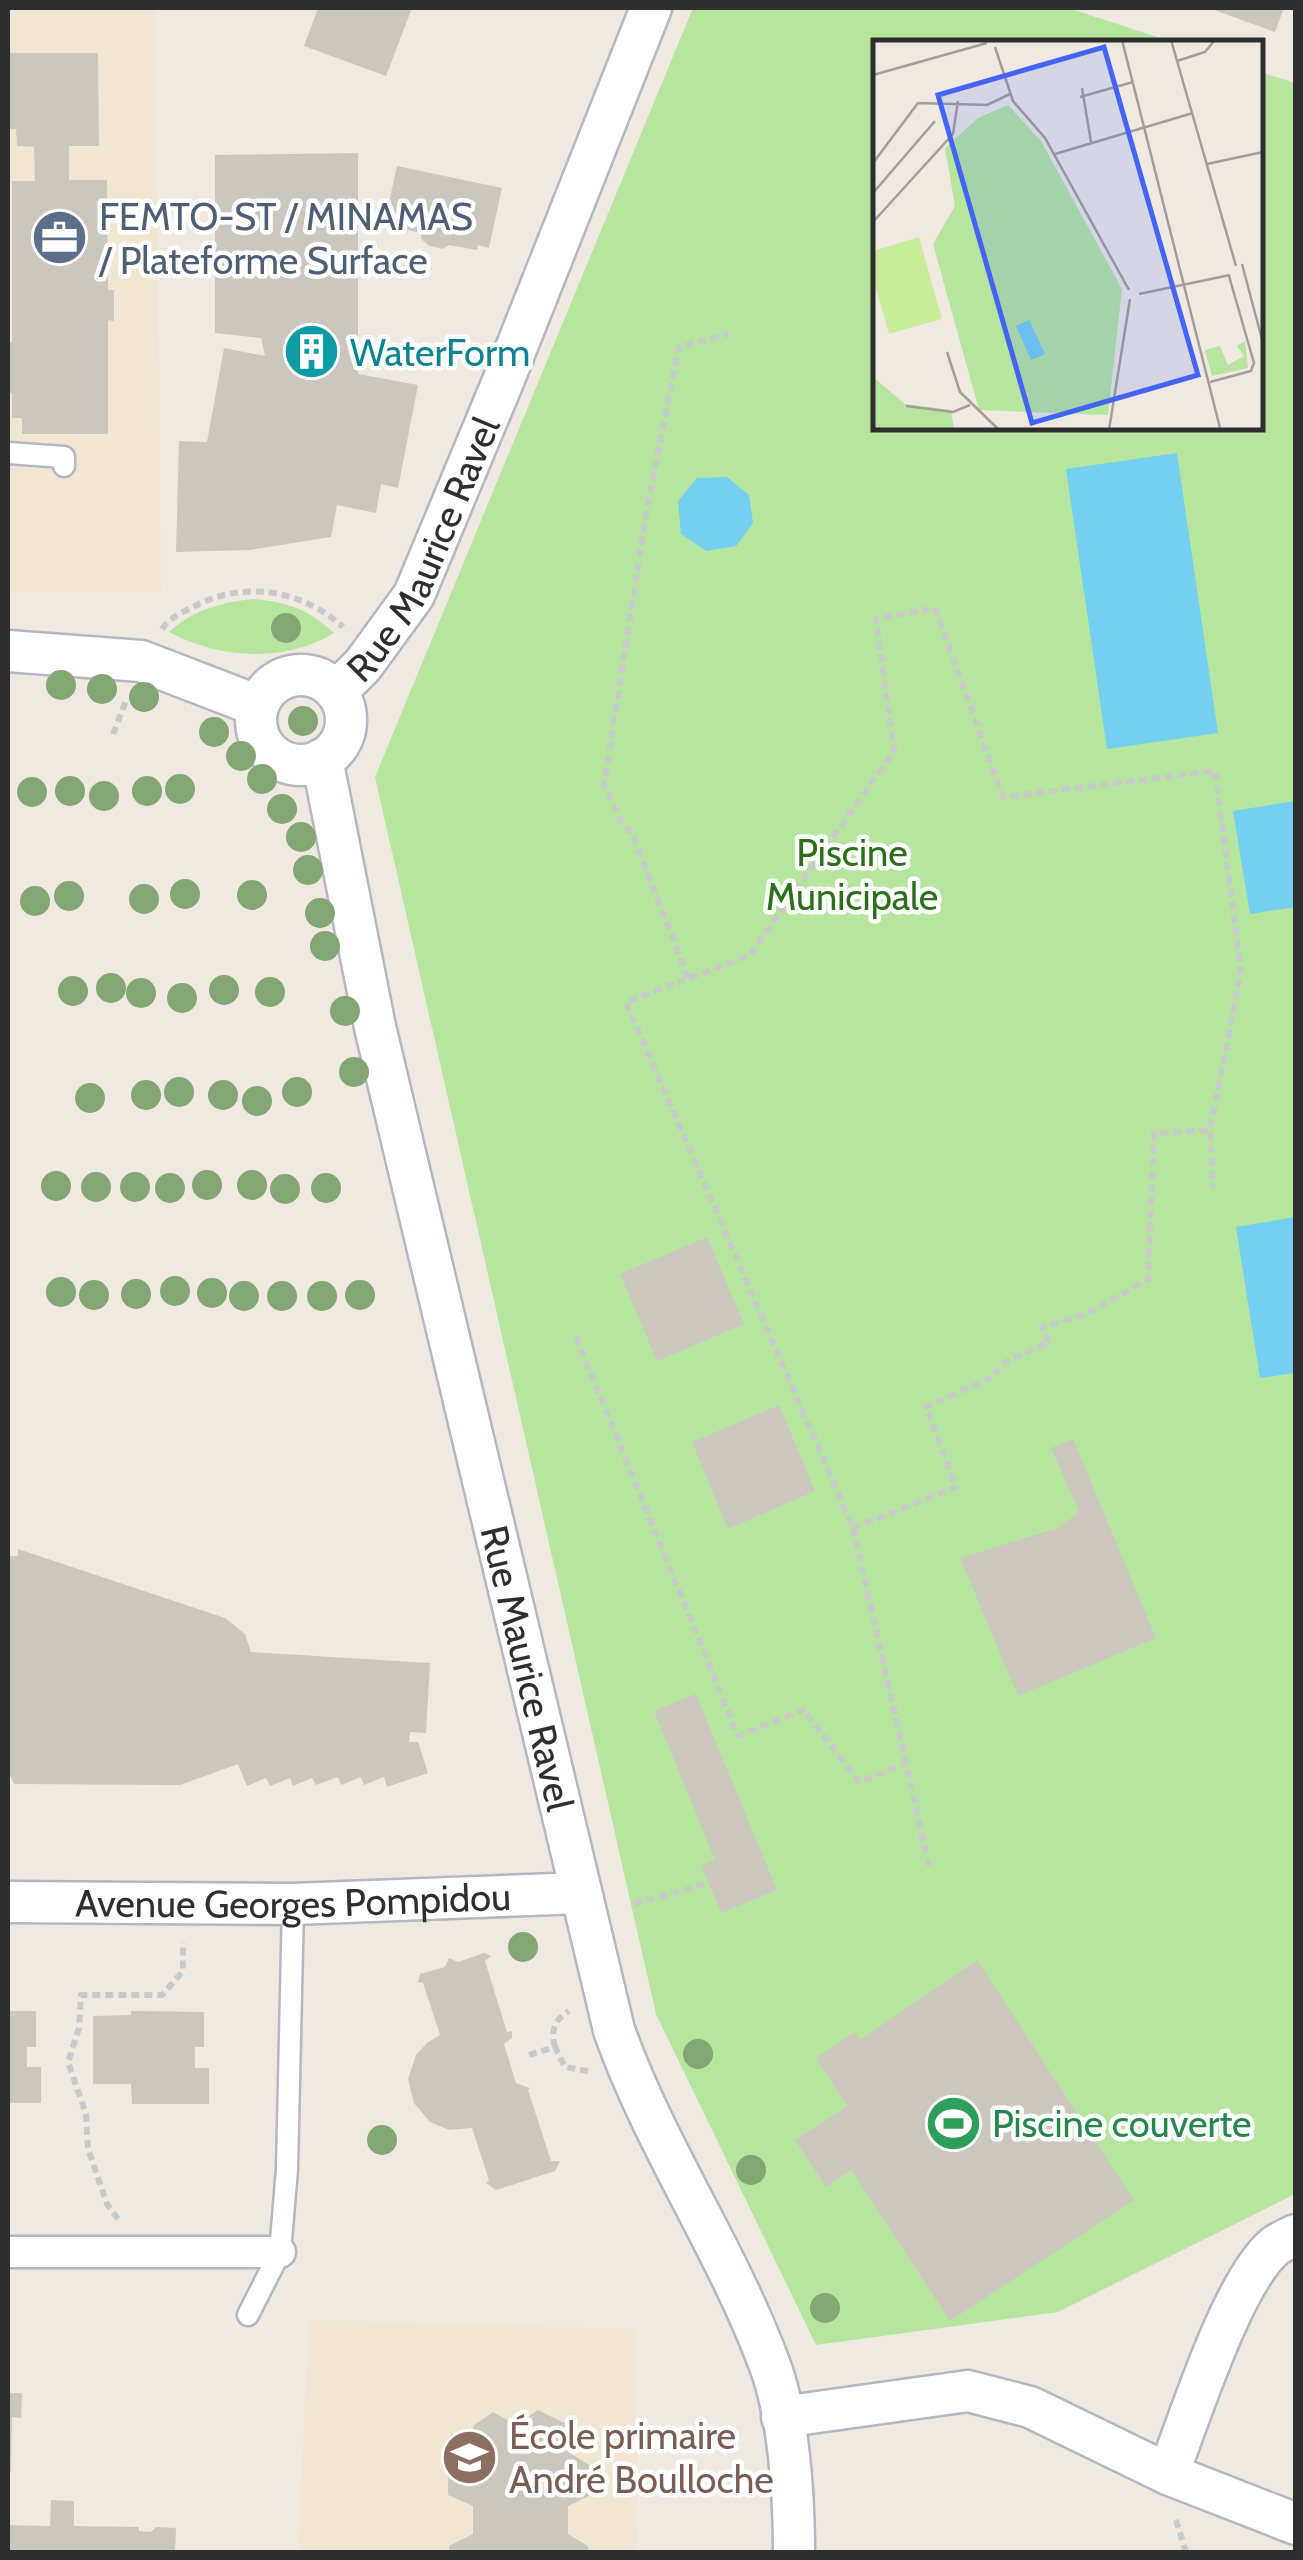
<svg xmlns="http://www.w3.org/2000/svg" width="1303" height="2560" font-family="Cabin,sans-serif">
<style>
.education{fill:#f0e6d1}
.green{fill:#b6e59e}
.water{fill:#75cff0}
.building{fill:#cbc7bf}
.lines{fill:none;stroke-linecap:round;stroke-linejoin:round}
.service-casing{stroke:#b4b7c1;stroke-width:25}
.pedestrian-casing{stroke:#b4b7c1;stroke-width:35}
.minor-casing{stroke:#b4b7c1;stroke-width:45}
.path{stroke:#c9c9c9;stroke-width:6;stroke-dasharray:8 5;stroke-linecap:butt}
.service{stroke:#fff;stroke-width:20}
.pedestrian{stroke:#fff;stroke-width:30}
.minor{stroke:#fff;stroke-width:40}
.tree{fill:#84a574}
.labels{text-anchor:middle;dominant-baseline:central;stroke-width:9;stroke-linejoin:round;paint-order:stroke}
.service-label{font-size:38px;fill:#4e5e75;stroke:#fff;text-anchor:start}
.culture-label{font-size:38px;fill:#0d838f;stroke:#fff;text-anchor:start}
.street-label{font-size:38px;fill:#2e2e2e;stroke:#fff}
.park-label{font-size:38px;fill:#2c6e1b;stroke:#fff}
.leisure-label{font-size:38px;fill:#27864d;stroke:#fff;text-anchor:start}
.education-label{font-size:38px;fill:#785e54;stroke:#fff;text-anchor:start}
.inset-road{fill:none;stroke:#a29e99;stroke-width:2.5}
.view{fill:#4264fb;fill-opacity:0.15;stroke:#4264fb;stroke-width:5}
.inset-edge{fill:none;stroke:#2e2e2e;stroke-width:5}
</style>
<rect width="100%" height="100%" fill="#efe9e1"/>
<g class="education">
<polygon points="8,8 155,8 161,592 8,592"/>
<polygon points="309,2320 636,2329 637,2552 298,2552"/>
</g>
<g class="green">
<polygon points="693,8 1068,8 1173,42 876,42 876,428 1260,428 1261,72 1295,83 1295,2194 1058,2312 816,2345 656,2014 375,777"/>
<path d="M253 599C289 603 306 608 334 633 286 663 218 659 169 632 194 609 220 603 253 599Z"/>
</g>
<g class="water">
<polygon points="1177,453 1218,733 1107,749 1066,469"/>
<polygon points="727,477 749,495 753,523 736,546 706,551 681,534 678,501 697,478"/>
<polygon points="1295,801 1295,907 1250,914 1233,811"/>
<polygon points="1295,1217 1295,1373 1260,1378 1236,1227"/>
</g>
<g class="building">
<polygon points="318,8 412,8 386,76 304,46"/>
<polygon points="1209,8 1284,8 1275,32"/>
<polygon points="8,53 98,53 99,146 69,146 69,180 107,180 108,290 114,290 114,321 108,320 108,434 22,434 22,418 12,418 12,393 8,393 8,342 12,342 12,181 35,181 34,147 17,146 16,129 10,129"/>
<polygon points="358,153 358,374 418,385 398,488 381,484 376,513 337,505 331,537 250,550 176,552 179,441 207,442 224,348 265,356 261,338 215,333 215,155"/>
<polygon points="397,166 502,188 489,248 478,245 477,250 449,245 443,249 430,246 421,239 422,233 384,225"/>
<polygon points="707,1237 744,1324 657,1361 620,1274"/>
<polygon points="779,1405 815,1491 728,1529 692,1442"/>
<polygon points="1073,1439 1156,1638 1018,1696 960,1558 1058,1528 1079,1512 1051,1448"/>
<polygon points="18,1549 225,1618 245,1634 251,1652 430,1663 426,1733 410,1732 409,1742 418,1742 428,1773 387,1787 384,1777 364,1785 361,1777 341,1785 338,1777 316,1785 312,1778 293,1786 290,1778 270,1786 266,1778 247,1786 238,1764 180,1785 14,1784 11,1777 8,1777 8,1556 18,1556"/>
<polygon points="696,1694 777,1890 721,1913 701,1865 715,1860 654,1711"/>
<polygon points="484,1953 491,1956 485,1961 507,2032 512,2031 512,2038 504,2044 516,2083 530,2088 528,2090 551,2161 560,2161 555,2171 496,2190 486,2183 489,2180 472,2128 449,2130 430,2122 414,2103 408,2079 416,2055 427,2043 440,2035 423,1983 418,1982 420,1974 445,1967 449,1958 458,1962"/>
<polygon points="977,1960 1134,2200 950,2321 851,2170 826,2187 795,2140 847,2106 816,2058 855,2032 860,2040"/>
<polygon points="8,2011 36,2011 36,2047 27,2047 27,2067 41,2067 41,2103 8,2103"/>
<polygon points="131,2011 204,2012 204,2047 195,2047 195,2068 209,2068 209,2104 132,2104 131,2084 93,2084 93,2016 131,2015"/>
<polygon points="8,2393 22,2393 21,2418 12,2417 11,2472 8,2472"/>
<polygon points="538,2410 568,2425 568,2452 589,2465 589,2496 568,2506 568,2534 588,2546 588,2552 449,2552 449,2546 473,2534 473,2506 448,2495 448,2467 473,2451 473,2426 493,2412 516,2425"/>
<polygon points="51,2500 74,2501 74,2526 139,2527 139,2531 151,2532 156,2527 176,2528 175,2552 8,2552 8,2525 50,2526"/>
</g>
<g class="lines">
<defs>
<g id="service">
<polyline points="8,453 64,457 64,466"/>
<polyline points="248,2315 280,2252 287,2169 293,1904"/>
</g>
<polyline id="pedestrian" points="8,2252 280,2252"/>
<g id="minor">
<polyline points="8,651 141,661 258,706"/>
<circle cx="301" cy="720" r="45"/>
<path id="s1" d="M336 692 363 665 414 595 504 379 651 8"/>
<path id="s2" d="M322 759 375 1027 614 2030C655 2146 726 2248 769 2363 789 2414 794 2498 794 2552"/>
<path id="s3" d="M8 1902 293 1904 581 1893"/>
<polyline points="782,2417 968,2391 1030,2407 1168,2474 1296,2524"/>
<path d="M1168 2474C1190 2418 1232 2282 1275 2246 1281 2242 1289 2238 1296 2235"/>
</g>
</defs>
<use href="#service" class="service-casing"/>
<use href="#pedestrian" class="pedestrian-casing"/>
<use href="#minor" class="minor-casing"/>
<g class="path">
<path d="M162 629C169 618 181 613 193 607 243 580 301 589 343 627"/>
<polyline points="113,734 127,698"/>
<polyline points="688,978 632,833 622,823 604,785 648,503 679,347 729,334"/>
<polyline points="576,1337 738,1736 804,1710 859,1782 906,1763"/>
<polyline points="853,1528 956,1487 926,1407 993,1377 1003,1363 1049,1343 1042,1327 1087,1314 1148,1279 1154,1133 1210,1130"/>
<polyline points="929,1866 853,1528 626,1002 750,955 894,751 876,619 935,608 1003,797 1215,771 1241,971 1210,1130 1213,1188"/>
<polyline points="634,1904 709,1883"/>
<path d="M555 2047C550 2031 555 2019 569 2011"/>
<polyline points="529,2055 555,2047 565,2067 588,2071"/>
<polyline points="118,2219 107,2204 88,2149 86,2114 68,2062 79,2028 81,1995 162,1995 183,1971 183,1942"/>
<polyline points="1176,2520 1186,2552"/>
</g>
<use href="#service" class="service"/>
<use href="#pedestrian" class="pedestrian"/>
<use href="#minor" class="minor"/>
</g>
<g class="tree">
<circle cx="286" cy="628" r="15"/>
<circle cx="61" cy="685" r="15"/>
<circle cx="102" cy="689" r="15"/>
<circle cx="144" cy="697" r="15"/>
<circle cx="303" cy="721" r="15"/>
<circle cx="214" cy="732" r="15"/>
<circle cx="241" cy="756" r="15"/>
<circle cx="262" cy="779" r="15"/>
<circle cx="180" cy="789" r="15"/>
<circle cx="70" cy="791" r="15"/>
<circle cx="147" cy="791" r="15"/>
<circle cx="32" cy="792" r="15"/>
<circle cx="104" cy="796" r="15"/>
<circle cx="282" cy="809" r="15"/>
<circle cx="301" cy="837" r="15"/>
<circle cx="308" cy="870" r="15"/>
<circle cx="185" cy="894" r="15"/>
<circle cx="252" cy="895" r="15"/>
<circle cx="69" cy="896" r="15"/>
<circle cx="144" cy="899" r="15"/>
<circle cx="35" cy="901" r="15"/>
<circle cx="320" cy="913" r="15"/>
<circle cx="325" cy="946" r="15"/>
<circle cx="111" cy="988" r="15"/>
<circle cx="224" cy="990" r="15"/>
<circle cx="73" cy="991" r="15"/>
<circle cx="270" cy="992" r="15"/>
<circle cx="141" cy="993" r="15"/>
<circle cx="182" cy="998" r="15"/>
<circle cx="345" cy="1011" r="15"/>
<circle cx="354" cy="1072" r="15"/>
<circle cx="179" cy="1092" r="15"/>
<circle cx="297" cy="1092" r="15"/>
<circle cx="146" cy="1095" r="15"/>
<circle cx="223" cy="1095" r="15"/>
<circle cx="90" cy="1098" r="15"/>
<circle cx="257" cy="1101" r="15"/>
<circle cx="207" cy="1185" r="15"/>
<circle cx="252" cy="1185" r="15"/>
<circle cx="56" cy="1186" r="15"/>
<circle cx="96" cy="1187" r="15"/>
<circle cx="135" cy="1187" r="15"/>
<circle cx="170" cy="1188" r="15"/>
<circle cx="326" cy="1188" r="15"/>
<circle cx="285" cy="1189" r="15"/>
<circle cx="175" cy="1291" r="15"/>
<circle cx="61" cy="1292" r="15"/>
<circle cx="212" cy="1293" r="15"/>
<circle cx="136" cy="1294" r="15"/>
<circle cx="94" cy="1295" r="15"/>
<circle cx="360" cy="1295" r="15"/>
<circle cx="244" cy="1296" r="15"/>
<circle cx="282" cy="1296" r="15"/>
<circle cx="322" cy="1296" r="15"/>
<circle cx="523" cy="1947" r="15"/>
<circle cx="698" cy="2054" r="15"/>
<circle cx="382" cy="2140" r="15"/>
<circle cx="751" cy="2170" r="15"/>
<circle cx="825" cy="2308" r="15"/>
</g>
<defs>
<symbol id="office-disc" viewBox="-11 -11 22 22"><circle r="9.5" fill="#5c6f8a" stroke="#fff"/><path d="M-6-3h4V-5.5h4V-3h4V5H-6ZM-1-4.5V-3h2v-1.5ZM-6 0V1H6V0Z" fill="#fff"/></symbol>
<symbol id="building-disc" viewBox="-11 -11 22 22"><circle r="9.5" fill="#0f9aa8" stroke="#fff"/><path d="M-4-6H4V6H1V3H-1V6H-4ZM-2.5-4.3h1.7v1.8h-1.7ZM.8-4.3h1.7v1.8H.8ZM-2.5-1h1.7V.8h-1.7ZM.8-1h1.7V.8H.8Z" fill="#fff"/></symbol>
<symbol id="stadium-disc" viewBox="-11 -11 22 22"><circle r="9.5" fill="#2e9e5b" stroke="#fff"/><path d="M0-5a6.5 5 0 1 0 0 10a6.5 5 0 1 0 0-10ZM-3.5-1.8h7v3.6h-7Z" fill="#fff"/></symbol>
<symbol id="school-disc" viewBox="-11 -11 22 22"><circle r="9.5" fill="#8d6e63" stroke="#fff"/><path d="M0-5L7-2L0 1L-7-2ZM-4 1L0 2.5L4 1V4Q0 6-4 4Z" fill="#fff"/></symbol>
</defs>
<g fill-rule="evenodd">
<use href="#office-disc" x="28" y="206" width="63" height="63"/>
<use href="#building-disc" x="280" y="320" width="63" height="63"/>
<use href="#stadium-disc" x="922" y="2092" width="63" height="63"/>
<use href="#school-disc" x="438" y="2426" width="63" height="63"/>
</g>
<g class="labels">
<g class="service-label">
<text x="99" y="216">FEMTO-ST / MINAMAS<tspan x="99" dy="44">/ Plateforme Surface</tspan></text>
</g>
<g class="culture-label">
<text x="350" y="352">WaterForm</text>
</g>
<g class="street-label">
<text stroke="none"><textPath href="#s1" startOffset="170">Rue Maurice Ravel</textPath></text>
<text stroke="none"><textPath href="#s2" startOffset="932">Rue Maurice Ravel</textPath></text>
<text stroke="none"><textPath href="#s3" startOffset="285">Avenue Georges Pompidou</textPath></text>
</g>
<g class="park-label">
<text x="852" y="852">Piscine<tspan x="852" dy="44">Municipale</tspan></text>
</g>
<g class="leisure-label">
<text x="992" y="2123">Piscine couverte</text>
</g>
<g class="education-label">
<text x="509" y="2435">École primaire<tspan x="509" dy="44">André Boulloche</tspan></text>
</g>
</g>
<g transform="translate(873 40)">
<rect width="390" height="390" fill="#efe9e1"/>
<path d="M135 65 168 101 249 249 235 375 106 370 60 204 82 166 72 108 105 78ZM372 301 375 328 339 336 332 310 347 306 355 325 371 316 364 306ZM0 337 32 364 78 370 81 390H0Z" fill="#b6e59e"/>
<path d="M46 197 69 279 16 294 0 238V211Z" fill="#c9ec9a"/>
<path d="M156 280 172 314 158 320 143 286Z" fill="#75cff0"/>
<path class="inset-road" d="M249 0 347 388M298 0 363 226M122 7 140 61 172 98 256 250M304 21 332 12 342 0M0 35 114 3M209 48 218 102M207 57 260 42M182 114 320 73M0 123 45 63 114 65 137 54M334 124 390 112M0 153 62 81M0 182 80 94 85 61M369 224 390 303M266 254 357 235M74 312 87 352 126 390M337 342 378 331 381 323 356 236M33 366 80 372 97 365M236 390 257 259"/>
<path class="view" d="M231 7 325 335 159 383 65 55Z"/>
<rect width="390" height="390" class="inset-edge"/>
</g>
<rect width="1303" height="2560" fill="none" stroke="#2e2e2e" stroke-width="20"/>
</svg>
